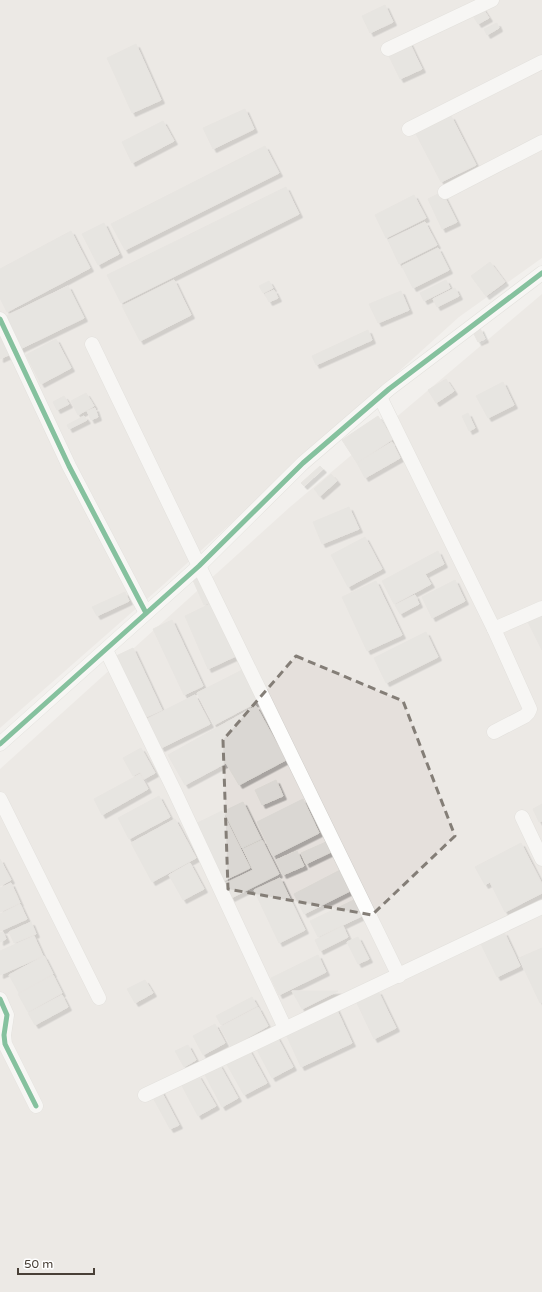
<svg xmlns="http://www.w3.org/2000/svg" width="542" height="1292" font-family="'Varela Round',sans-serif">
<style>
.industrial{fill:#e5e0dc}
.building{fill:#dad7d3;stroke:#dad7d2;filter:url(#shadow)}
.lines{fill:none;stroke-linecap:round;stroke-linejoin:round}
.minor-casing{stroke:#d0ceca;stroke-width:15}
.minor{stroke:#fdfdfc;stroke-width:14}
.cycleway-casing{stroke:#fff;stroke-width:8}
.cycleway{stroke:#00873e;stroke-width:5}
.marked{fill:none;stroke:#847e77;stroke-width:3;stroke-dasharray:8 5;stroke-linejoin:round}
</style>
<defs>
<filter id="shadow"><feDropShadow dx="3.5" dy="3.5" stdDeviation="0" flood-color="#0004"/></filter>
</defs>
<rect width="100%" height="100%" fill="#f2f0ed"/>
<g class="industrial">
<polygon points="0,0 542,0 542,258 459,317 163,585 0,728"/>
<polygon points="542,294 542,1292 0,1292 0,769 290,507"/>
</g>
<g class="building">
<polygon points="385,5 393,22 370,33 362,16"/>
<polygon points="482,7 489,18 478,24 472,14"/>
<polygon points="497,23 499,28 487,35 484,29"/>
<polygon points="409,42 422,69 400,79 387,52"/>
<polygon points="136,44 161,100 132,113 107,58"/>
<polygon points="245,109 254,129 213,149 203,128"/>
<polygon points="451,116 476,165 441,182 416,134"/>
<polygon points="163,121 174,141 132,163 122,142"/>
<polygon points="265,146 279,173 125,250 111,224"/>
<polygon points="286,187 299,214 121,303 107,275"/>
<polygon points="442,192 457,222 442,229 428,199"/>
<polygon points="414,195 426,218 386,238 375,215"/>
<polygon points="425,222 437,245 399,264 388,240"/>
<polygon points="104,223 119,254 98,265 82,234"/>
<polygon points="71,231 90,268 7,312 0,298 0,269"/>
<polygon points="438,248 449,270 413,288 402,266"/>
<polygon points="490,262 505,282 486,296 471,276"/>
<polygon points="174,280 191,315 140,341 122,306"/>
<polygon points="446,280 450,288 424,301 420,293"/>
<polygon points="269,281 273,288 263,293 259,286"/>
<polygon points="68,286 84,318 18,350 2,318"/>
<polygon points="455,288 459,296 437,307 433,299"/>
<polygon points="274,290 278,298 269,302 265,294"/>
<polygon points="401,291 409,310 378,323 369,304"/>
<polygon points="0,326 13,353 0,359"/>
<polygon points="480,328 485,339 478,342 473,332"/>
<polygon points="368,330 372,340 316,365 312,356"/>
<polygon points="56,339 71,368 41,384 26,355"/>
<polygon points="446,379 454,391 436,403 428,390"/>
<polygon points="503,382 514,405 488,418 476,396"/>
<polygon points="86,393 94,406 78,415 71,401"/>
<polygon points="64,396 69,404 57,410 53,402"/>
<polygon points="95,408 98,417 91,420 87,411"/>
<polygon points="468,413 475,428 469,431 462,416"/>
<polygon points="84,416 87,420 69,429 67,425"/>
<polygon points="378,416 393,439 357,463 342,440"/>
<polygon points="392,442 400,458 365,478 357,463"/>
<polygon points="320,466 323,469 304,486 301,483"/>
<polygon points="331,474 337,481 320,496 314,489"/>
<polygon points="349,507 359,529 322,544 313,522"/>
<polygon points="365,537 382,569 348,587 331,555"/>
<polygon points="438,551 444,564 425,574 431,584 394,604 382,581"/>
<polygon points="199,575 211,602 204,605 192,578"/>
<polygon points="455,580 465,601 432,618 422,597"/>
<polygon points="376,581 402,635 367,651 342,597"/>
<polygon points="125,592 129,601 97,616 92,607"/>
<polygon points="415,595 419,604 400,614 395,605"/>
<polygon points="212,603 236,656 208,669 185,616"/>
<polygon points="542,616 542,650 528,622"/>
<polygon points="172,620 203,686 184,695 153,629"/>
<polygon points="426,632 438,657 386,683 374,658"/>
<polygon points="133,648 162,710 142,719 114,657"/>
<polygon points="244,669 261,700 214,725 197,693"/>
<polygon points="195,695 210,724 161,748 147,719"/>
<polygon points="256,706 286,760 239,785 226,763 185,785 168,755"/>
<polygon points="141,748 155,773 144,779 140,772 133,776 123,758"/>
<polygon points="140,774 148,789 102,815 94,799"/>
<polygon points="276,780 283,796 262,805 255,790"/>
<polygon points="159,796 170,817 129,839 118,818"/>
<polygon points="303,799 319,833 273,856 257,822"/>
<polygon points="243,802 261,839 242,848 224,811"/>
<polygon points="542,804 542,821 539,822 533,809"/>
<polygon points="222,811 250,868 221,882 193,825"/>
<polygon points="175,819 196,858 152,882 131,843"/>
<polygon points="262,840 279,874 231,898 224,884 253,870 243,849"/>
<polygon points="326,842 331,852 306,864 301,853"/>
<polygon points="521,843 542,884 542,893 505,912 490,882 485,885 475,867"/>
<polygon points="297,851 304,866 283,875 276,860"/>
<polygon points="0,859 11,880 0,886"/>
<polygon points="190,863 204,889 183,900 169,875"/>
<polygon points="342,869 352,890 304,914 294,894"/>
<polygon points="280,878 305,930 279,943 254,890"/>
<polygon points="11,883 20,903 0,912 0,888"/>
<polygon points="358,898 366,914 318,937 310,921"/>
<polygon points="20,904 27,919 0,931 0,914"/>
<polygon points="31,922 36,934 14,943 9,932"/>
<polygon points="343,926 348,937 320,951 315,940"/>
<polygon points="3,932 6,939 0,942 0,933"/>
<polygon points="504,932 520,966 497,977 481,944"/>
<polygon points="34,936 43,956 0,975 0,951"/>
<polygon points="358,937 369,959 358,964 347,942"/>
<polygon points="542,948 542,1002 540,1003 519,958"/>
<polygon points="318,955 326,972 279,995 271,978"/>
<polygon points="44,956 53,974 19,993 9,975"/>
<polygon points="53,975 62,993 28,1012 18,994"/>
<polygon points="145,980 153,993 135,1003 127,989"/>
<polygon points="292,991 338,991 302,1009"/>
<polygon points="378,991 396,1028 374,1039 356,1001"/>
<polygon points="62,995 68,1007 35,1025 28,1013"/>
<polygon points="252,997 257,1006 221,1025 216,1016"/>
<polygon points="335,1006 352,1043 301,1067 284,1030"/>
<polygon points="258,1007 268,1026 231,1047 220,1027"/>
<polygon points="215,1024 225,1043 203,1055 193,1036"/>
<polygon points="276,1035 293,1067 272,1078 255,1046"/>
<polygon points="188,1045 196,1060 184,1067 175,1051"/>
<polygon points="248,1048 267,1083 244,1095 225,1061"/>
<polygon points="219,1064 238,1098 222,1107 204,1073"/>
<polygon points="198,1075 216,1106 198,1116 181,1084"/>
<polygon points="160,1089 179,1125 170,1129 151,1094"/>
</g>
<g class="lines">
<defs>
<g id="minor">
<polyline points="388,49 492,0"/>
<polyline points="409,129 542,62"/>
<polyline points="445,192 542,142"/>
<polyline points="0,319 69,466 146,613"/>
<polyline points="92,344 199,566 399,976"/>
<polyline points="380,397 494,629 542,608"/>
<polyline points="106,650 175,792 285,1028"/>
<polyline points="494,732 525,716 528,713 530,709 494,629"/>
<polyline points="0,744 199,566 303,463 389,389 542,273"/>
<polyline points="0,799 99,998"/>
<polyline points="522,817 542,859"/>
<polyline points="0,999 7,1015 4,1035 5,1044 36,1106"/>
<polyline points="145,1095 542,907"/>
</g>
</defs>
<use href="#minor" class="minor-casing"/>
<use href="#minor" class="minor"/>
<defs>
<g id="cycleway">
<polyline points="0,319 69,466 146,613"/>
<polyline points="0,744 199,566 303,463 389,389 542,273"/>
<polyline points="0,999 7,1015 4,1035 5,1044 36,1106"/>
</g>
</defs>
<use href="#cycleway" class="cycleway-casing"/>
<use href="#cycleway" class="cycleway"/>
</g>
<path d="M0 0H542V1292H0ZM296 656 403 701 455 836 372 915 228 889 223 740Z" fill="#f2f0ed" fill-opacity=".55" fill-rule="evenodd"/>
<path class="marked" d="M296 656 403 701 455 836 372 915 228 889 223 740Z"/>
<path d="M18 1268v6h76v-6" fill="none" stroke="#494037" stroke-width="2"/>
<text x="24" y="1268" font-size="12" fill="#494037" stroke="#ffffff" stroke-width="3" paint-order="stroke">50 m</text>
</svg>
